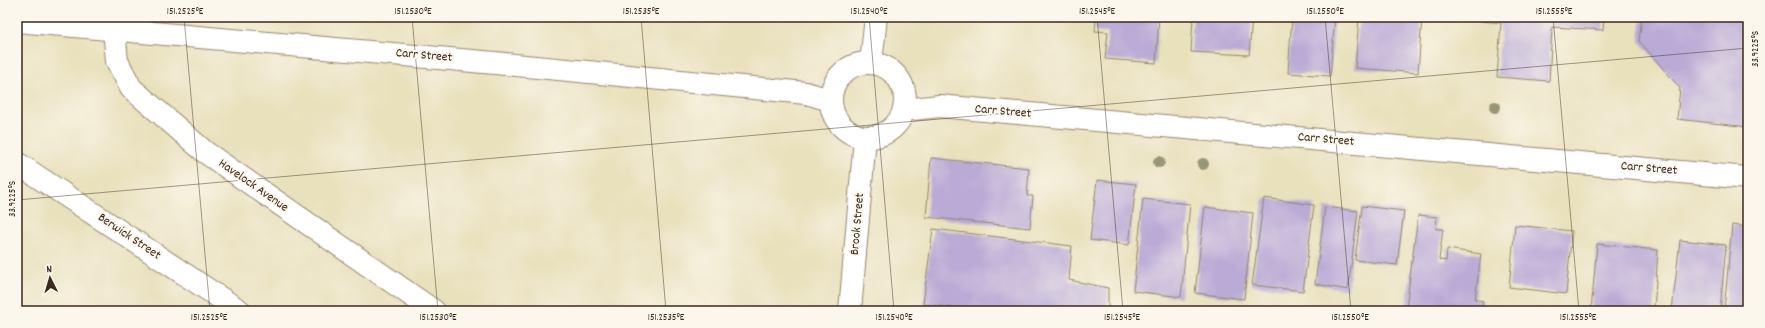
<svg xmlns="http://www.w3.org/2000/svg" width="1765" height="328" font-family="Dekko,sans-serif">
<style>
.building{fill:#b9aad6}
.lines{fill:none;stroke-linecap:round;stroke-linejoin:round}
.minor-casing{stroke:#92856d;stroke-width:24}
.minor{stroke:#fff;stroke-width:22}
.tree{fill:#979777}
.ticks{fill:none;stroke:#3b2a1e;stroke-width:1;stroke-opacity:0.45}
.labels{text-anchor:middle;dominant-baseline:central;stroke-width:4;stroke-linejoin:round;paint-order:stroke}
.street-label{font-size:13px;fill:#3b2a1e;stroke:#fbf7ec}
.neatline{fill:none;stroke:#3b2a1e;stroke-width:1.5}
.ticks-label{font-size:10px;text-anchor:middle;fill:#3b2a1e}
</style>
<rect width="100%" height="100%" fill="#fbf7ec"/>
<filter id="ink" filterUnits="userSpaceOnUse"><feTurbulence type="fractalNoise" baseFrequency=".025" numOctaves="2"/><feDisplacementMap in="SourceGraphic" scale="8" xChannelSelector="R" yChannelSelector="G"/><feConvolveMatrix kernelMatrix="1 2 1 2 8 2 1 2 1" color-interpolation-filters="sRGB"/></filter>
<filter id="wash" filterUnits="userSpaceOnUse"><feTurbulence type="fractalNoise" baseFrequency=".012" numOctaves="4" result="noise"/><feDisplacementMap in="SourceGraphic" scale="16" xChannelSelector="R" yChannelSelector="G"/><feGaussianBlur stdDeviation="0.9" result="paint"/><feColorMatrix in="noise" values="0 0 0 0 0 0 0 0 0 0 0 0 0 0 0 0 0 1.4 0 .05"/><feComposite in="paint" operator="in"/></filter>
<g filter="url(#wash)">
<rect width="100%" height="100%" fill="#e9e0bc"/>
<g id="blocks">
<g class="building">
<polygon points="1096,17 1159,17 1156,63 1105,59 1108,32 1095,31"/>
<polygon points="1193,17 1252,17 1249,55 1191,52"/>
<polygon points="1292,17 1335,17 1330,76 1288,73"/>
<polygon points="1359,17 1422,17 1418,73 1355,68"/>
<polygon points="1452,17 1604,17 1603,30 1552,27 1549,81 1497,77 1501,23 1452,18"/>
<polygon points="1642,17 1748,17 1748,127 1677,119 1680,88 1639,41"/>
<polygon points="931,158 1029,168 1027,196 1033,196 1030,228 926,217"/>
<polygon points="1097,180 1136,184 1129,245 1090,240"/>
<polygon points="1264,198 1314,205 1303,291 1252,285"/>
<polygon points="1143,199 1190,204 1181,297 1133,291"/>
<polygon points="1362,206 1404,211 1397,265 1355,260"/>
<polygon points="1205,207 1253,213 1244,299 1195,293"/>
<polygon points="1325,207 1358,211 1348,290 1315,284"/>
<polygon points="1418,215 1437,217 1436,229 1443,229 1439,260 1446,261 1447,249 1481,254 1475,299 1483,301 1481,311 1429,311 1406,308"/>
<polygon points="1515,225 1572,231 1566,294 1509,287"/>
<polygon points="1732,225 1748,227 1748,311 1724,311"/>
<polygon points="933,229 1072,246 1069,280 1108,288 1108,311 981,311 923,304"/>
<polygon points="1680,240 1726,245 1720,311 1672,311"/>
<polygon points="1597,244 1658,250 1654,311 1591,311"/>
</g>
</g>
</g>
<g filter="url(#ink)">
<use href="#blocks" fill-opacity="0" stroke="#92856d" stroke-width="1"/>
<g class="lines">
<defs>
<g id="minor">
<polyline points="17,21 495,63 806,93 830,100"/>
<polyline points="114,29 117,61 131,88 205,152 434,311"/>
<circle cx="868" cy="100" r="37"/>
<polyline points="871,63 876,17"/>
<polyline points="904,110 939,106 1748,178"/>
<polyline points="17,163 240,311"/>
<polyline points="850,311 865,138"/>
</g>
</defs>
<use href="#minor" class="minor-casing"/>
<use href="#minor" class="minor"/>
</g>
<g class="tree">
<circle cx="1495" cy="107" r="6"/>
<circle cx="1159" cy="162" r="6"/>
<circle cx="1203" cy="164" r="6"/>
</g>
</g>
<path class="ticks" d="M184 17 210 311M412 17 438 311M641 17 666 311M869 17 894 311M1097 17 1123 311M1325 17 1351 311M1553 17 1579 311M17 200 1748 48"/>
<g class="labels">
<g class="street-label">
<text transform="translate(424 56) rotate(5)">Carr Street</text>
<text transform="translate(1003 112) rotate(5)">Carr Street</text>
<text transform="translate(1326 140) rotate(5)">Carr Street</text>
<text transform="translate(1649 169) rotate(5)">Carr Street</text>
<text transform="translate(253 186) rotate(35)">Havelock Avenue</text>
<text transform="translate(858 224) rotate(-85)">Brook Street</text>
<text transform="translate(129 237) rotate(34)">Berwick Street</text>
</g>
</g>
<rect width="1765" height="328" fill="none" stroke="#fbf7ec" stroke-width="44"/>
<g transform="translate(50 278) rotate(355)" stroke="#fbf7ec" stroke-width="3" paint-order="stroke">
<path d="M0-3L7 15L0 10L-7 15Z" fill="#3b2a1e"/>
<text y="-6" font-size="11" font-weight="bold" text-anchor="middle" fill="#3b2a1e">N</text>
</g>
<rect x="22" y="22" width="1721" height="284" class="neatline"/>
<g class="ticks-label">
<text x="185" y="14">151.2525°E</text>
<text x="413" y="14">151.2530°E</text>
<text x="641" y="14">151.2535°E</text>
<text x="869" y="14">151.2540°E</text>
<text x="1097" y="14">151.2545°E</text>
<text x="1325" y="14">151.2550°E</text>
<text x="1554" y="14">151.2555°E</text>
<text transform="translate(1754 49) rotate(-90)" y="4">33.9225°S</text>
<text transform="translate(11 199) rotate(-90)" y="4">33.9225°S</text>
<text x="209" y="320">151.2525°E</text>
<text x="438" y="320">151.2530°E</text>
<text x="666" y="320">151.2535°E</text>
<text x="894" y="320">151.2540°E</text>
<text x="1122" y="320">151.2545°E</text>
<text x="1350" y="320">151.2550°E</text>
<text x="1578" y="320">151.2555°E</text>
</g>
</svg>
